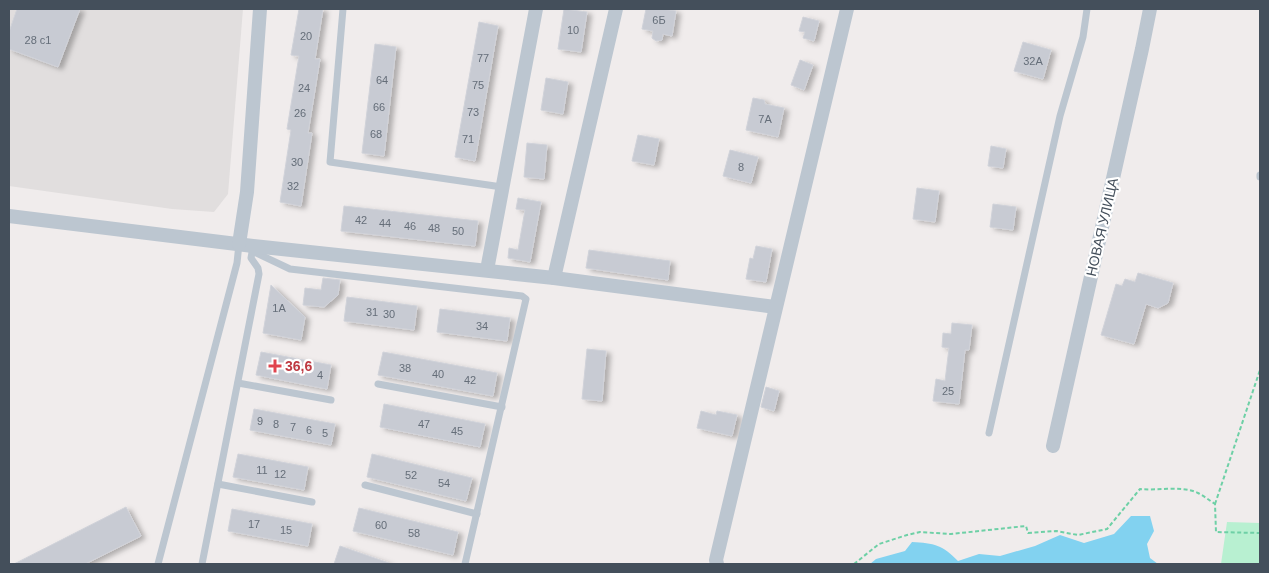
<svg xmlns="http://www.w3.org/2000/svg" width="1269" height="573" font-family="Helvetica,sans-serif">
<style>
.education{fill:#e1dede}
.green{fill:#b8f0d1}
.water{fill:#82d2f0}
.building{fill:#c8cbd3;stroke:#d0d2d9;filter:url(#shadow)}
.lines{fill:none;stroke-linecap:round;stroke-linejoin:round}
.path{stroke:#6ed0a6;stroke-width:2;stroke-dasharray:4 2.5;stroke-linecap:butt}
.lane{stroke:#bcc6d0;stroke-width:7}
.street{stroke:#bcc6d0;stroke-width:14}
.health-dot{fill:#e0444e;stroke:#fff;stroke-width:2}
.labels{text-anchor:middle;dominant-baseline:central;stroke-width:4.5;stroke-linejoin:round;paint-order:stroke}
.number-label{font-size:11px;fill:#656e79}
.street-label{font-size:14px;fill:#444f5b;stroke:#fff}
.health-label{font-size:14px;font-weight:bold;fill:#be3a42;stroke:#fff;text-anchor:start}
</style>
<defs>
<filter id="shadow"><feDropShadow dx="4.5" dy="2.5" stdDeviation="2.5" flood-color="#0004"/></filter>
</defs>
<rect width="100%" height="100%" fill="#f0ecec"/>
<polygon class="education" points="9,9 243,9 228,194 214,212 172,209 9,186"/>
<polygon class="green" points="1227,522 1260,523 1260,564 1221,564"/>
<path class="water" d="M1131 516H1150L1154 531 1147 544 1150 558 1158 564H870L876 559 905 551 912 542C934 543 943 545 958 561L979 554 1000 556 1035 546 1060 535 1084 543 1114 534Z"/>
<g class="building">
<polygon points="17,9 80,9 58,67 9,49 9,32"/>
<polygon points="299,9 323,9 315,59 320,59 308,133 312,133 301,206 280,202 291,130 287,129 299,56 291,55"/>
<polygon points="564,9 587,12 581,52 558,49"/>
<polygon points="646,9 662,9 676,11 672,36 663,34 662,40 656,41 652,38 653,31 642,29"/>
<polygon points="803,17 819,21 814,41 803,38 805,32 799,31"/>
<polygon points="479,22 498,26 475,161 455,157"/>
<polygon points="1023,42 1051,50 1043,79 1014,71"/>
<polygon points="375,44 396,47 384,156 362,153"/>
<polygon points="800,60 813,65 804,90 791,85"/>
<polygon points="546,78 568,82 563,114 541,110"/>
<polygon points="753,98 764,100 765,104 784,108 778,137 746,130"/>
<polygon points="638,135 659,139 654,165 632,161"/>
<polygon points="527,143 547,145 544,179 524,177"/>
<polygon points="991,146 1006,149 1003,168 988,166"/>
<polygon points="730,150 758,157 751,183 723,176"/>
<polygon points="917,188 939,191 935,222 913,219"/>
<polygon points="518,198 541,202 530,262 508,258 509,248 518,250 525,210 516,209"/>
<polygon points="993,204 1016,207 1013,230 990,227"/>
<polygon points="344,206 478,221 475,246 341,231"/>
<polygon points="756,246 772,249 766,282 746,279 750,258 753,259"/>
<polygon points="589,250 670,261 668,280 586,268"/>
<polygon points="1138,273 1173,283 1168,303 1158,308 1146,304 1134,344 1101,335 1116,284 1122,286 1125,279 1135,282"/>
<polygon points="323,278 340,280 338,295 324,307 303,305 305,288 321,290"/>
<polygon points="271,285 305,317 301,340 263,333"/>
<polygon points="347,297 417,306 414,330 344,321"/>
<polygon points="440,309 510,318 507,341 437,332"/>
<polygon points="952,323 972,325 969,350 965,350 959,404 933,401 936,379 945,381 949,348 942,347 943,333 951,334"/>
<polygon points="587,349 606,351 602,401 582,399"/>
<polygon points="261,352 331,365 327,389 256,375"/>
<polygon points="383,352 497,373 493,396 378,375"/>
<polygon points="766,387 779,391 774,411 761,407"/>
<polygon points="384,404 485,424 480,447 380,427"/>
<polygon points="254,409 335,424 331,445 250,430"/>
<polygon points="701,411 716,415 717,411 737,415 732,436 697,428"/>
<polygon points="238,454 308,467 304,490 233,477"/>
<polygon points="372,454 472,478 466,501 367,477"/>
<polygon points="126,507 141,536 85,564 14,564"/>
<polygon points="359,508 458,532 453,555 353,531"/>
<polygon points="232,509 312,524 308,546 228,531"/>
<polygon points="340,546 389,563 389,564 334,564"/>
</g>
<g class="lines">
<g class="path">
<polyline points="1215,504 1260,370"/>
<path d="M854 564 879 544 907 535 920 532 951 534 1026 526 1028 533 1056 531 1078 535 1107 529 1140 489C1157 491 1182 485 1198 493 1204 496 1209 500 1215 504L1216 532 1260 533"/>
</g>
<g class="lane">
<polyline points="343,9 330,162 502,187"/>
<polyline points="1260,177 1260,175"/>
<polyline points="252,251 290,269 522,296 526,299 465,564"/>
<polyline points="238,383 331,400"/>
<polyline points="378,384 502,407"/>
<polyline points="989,433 1060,116 1083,37 1087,9"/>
<polyline points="218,484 312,502"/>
<polyline points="365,485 477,514"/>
<polyline points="158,564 237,263 239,244"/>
<polyline points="202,564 259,274 258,268 251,258 253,247"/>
</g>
<g class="street">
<polyline points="9,216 253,246 554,278 775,307"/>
<polyline points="239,244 247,192 260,9"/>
<polyline points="487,270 536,9"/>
<polyline points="554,278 616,9"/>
<polyline points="1053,446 1142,49 1150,9"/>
<polyline points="717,564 716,560 847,9"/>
</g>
</g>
<path class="health-dot" d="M272.5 358.5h5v5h5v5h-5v5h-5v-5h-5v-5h5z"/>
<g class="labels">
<g class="number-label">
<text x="659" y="20">6Б</text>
<text x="573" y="30">10</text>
<text x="306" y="36">20</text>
<text x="38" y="40">28 с1</text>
<text x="483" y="58">77</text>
<text x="1033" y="61">32А</text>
<text x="382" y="80">64</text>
<text x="478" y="85">75</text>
<text x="304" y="88">24</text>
<text x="379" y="107">66</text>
<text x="473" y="112">73</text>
<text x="300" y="113">26</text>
<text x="765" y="119">7А</text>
<text x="376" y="134">68</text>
<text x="468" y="139">71</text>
<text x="297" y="162">30</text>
<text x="741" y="167">8</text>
<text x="293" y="186">32</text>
<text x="361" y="220">42</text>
<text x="385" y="223">44</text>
<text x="410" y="226">46</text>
<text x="434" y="228">48</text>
<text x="458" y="231">50</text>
<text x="279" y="308">1А</text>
<text x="372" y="312">31</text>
<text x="389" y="314">30</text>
<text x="482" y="326">34</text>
<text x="405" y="368">38</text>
<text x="438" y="374">40</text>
<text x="320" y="375">4</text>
<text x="470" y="380">42</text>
<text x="948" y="391">25</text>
<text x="260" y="421">9</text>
<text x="276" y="424">8</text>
<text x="424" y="424">47</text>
<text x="293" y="427">7</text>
<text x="309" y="430">6</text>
<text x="457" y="431">45</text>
<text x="325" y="433">5</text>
<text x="262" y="470">11</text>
<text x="280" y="474">12</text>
<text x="411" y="475">52</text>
<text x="444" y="483">54</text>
<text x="254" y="524">17</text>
<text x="381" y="525">60</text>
<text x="286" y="530">15</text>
<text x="414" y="533">58</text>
</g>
<g class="street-label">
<text transform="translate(1102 227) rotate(-77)">НОВАЯ УЛИЦА</text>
</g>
<g class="health-label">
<text x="285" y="366">36,6</text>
</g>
</g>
<rect width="1269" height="573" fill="none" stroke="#444f5b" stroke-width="20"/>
</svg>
